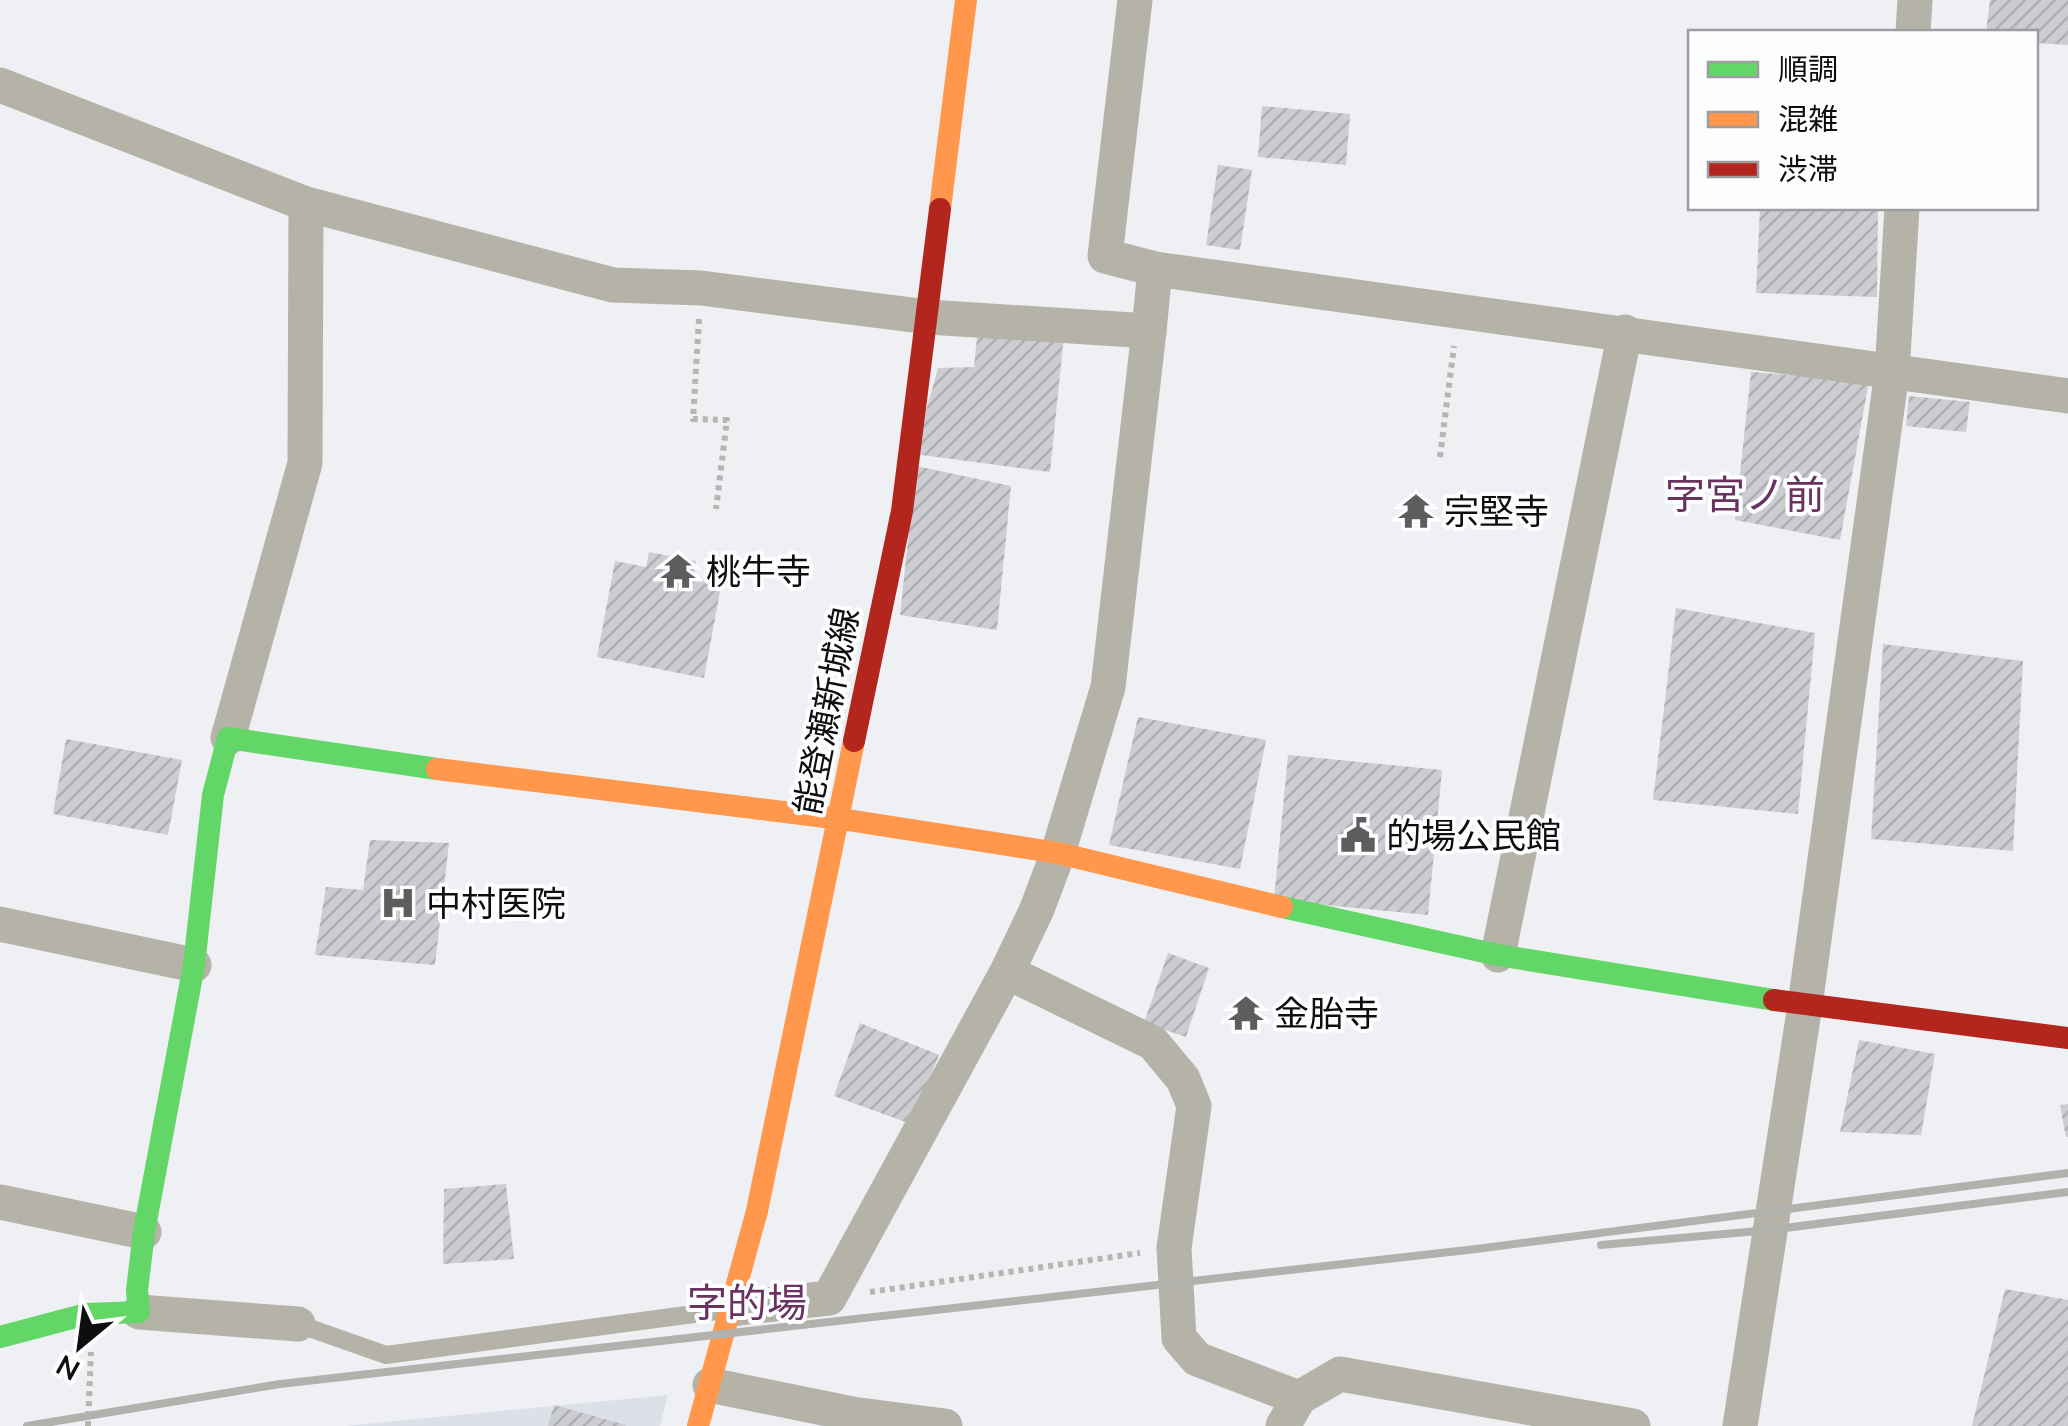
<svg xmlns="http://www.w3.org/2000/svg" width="2068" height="1426" font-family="Mulish,'Noto Sans JP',sans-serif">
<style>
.built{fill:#dee0e9}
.building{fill:url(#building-hatch)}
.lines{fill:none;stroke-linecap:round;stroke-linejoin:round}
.path{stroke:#b8b4af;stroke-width:6;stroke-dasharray:5 5;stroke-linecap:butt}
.lane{stroke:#b5b2a7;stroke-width:18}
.street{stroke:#b5b2a7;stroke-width:35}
.fast{stroke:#63d668;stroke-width:22}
.slow{stroke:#ff974d;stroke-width:22}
.jam{stroke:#b3261e;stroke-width:22}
.rail{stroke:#b3b1ad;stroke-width:8}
.labels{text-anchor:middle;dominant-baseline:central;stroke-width:8;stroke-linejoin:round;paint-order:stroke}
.poi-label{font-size:35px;fill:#0e0e10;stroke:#fcfdff;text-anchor:start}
.street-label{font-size:35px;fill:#0e0e10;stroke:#fcfdff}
.quarter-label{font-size:40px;fill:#6a325e;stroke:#fcfdff}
</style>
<defs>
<pattern id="building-hatch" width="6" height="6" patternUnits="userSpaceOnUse" patternTransform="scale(2.5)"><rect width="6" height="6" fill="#cccdd0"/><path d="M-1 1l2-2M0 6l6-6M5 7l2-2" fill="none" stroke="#aeafb2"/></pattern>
</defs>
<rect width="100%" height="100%" fill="#eff0f4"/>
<polygon class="built" points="668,1395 660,1426 344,1426"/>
<g class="building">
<polygon points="1990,0 2068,0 2068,45 2036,43 2036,32 1986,32"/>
<polygon points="1262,106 1350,114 1346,165 1258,157"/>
<polygon points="1218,165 1252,170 1240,250 1206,245"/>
<polygon points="1760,208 1878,208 1877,297 1756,293"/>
<polygon points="1065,326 1050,472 914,454 938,368 974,367 978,327"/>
<polygon points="1751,372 1869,381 1840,540 1735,520"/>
<polygon points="1909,396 1970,402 1966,432 1906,426"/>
<polygon points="916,466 1011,486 997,630 900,615"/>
<polygon points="649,552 696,561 694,576 722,581 704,678 597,657 615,561 646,567"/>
<polygon points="1676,608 1815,633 1798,814 1653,800"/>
<polygon points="1883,644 2023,661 2013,851 1871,839"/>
<polygon points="1138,717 1266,740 1240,869 1109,845"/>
<polygon points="66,739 182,760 168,835 53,814"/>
<polygon points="1288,755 1442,770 1428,915 1274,900"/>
<polygon points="370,840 449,843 435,965 315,955 326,887 363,890"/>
<polygon points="1168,953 1209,968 1186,1037 1144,1023"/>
<polygon points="860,1023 939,1055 911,1124 834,1096"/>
<polygon points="1859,1040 1935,1054 1921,1135 1840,1132"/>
<polygon points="2068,1104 2068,1137 2066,1137 2060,1105"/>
<polygon points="506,1184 514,1259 443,1264 444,1189"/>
<polygon points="2005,1289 2068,1300 2068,1426 1972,1426"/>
<polygon points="554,1405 626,1425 625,1426 548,1426"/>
</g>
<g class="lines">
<g class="path">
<polyline points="699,319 693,419 727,420 716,509"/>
<polyline points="1440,457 1454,346"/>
<polyline points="870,1292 1140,1253"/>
<polyline points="88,1426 91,1352"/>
</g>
<polyline class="lane" points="298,1324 386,1355 724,1310"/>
<g class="street">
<polyline points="1135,0 1105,256 1155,269 2068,396"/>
<polyline points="1913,32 1915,0"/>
<polyline points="0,85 306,204 613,285 701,288 928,317 1149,331 1155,269"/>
<polyline points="228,738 305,463 306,204"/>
<polyline points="0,924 194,965"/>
<polyline points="1498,955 1625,332"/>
<polyline points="1007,972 1153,1043 1183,1079 1194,1106 1174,1248 1179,1338 1197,1359 1299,1398"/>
<polyline points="0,1202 144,1232"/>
<polyline points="730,1309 829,1298 1007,972 1037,909 1058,853 1108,687 1149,331"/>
<polyline points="139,1312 298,1324"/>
<polyline points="710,1385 852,1414 945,1426"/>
<polyline points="1283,1426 1299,1398 1340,1374 1633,1426"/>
<polyline points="1740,1426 1805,1005 1892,372 1902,208"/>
</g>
<g class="fast">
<polyline points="1282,907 1498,955 1774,1000"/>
<polyline points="0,1337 87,1314 139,1312 137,1290 144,1232 194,965 213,795 228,738 437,769"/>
</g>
<g class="slow">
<polyline points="940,209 966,0"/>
<polyline points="437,769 841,819 1058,853 1282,907"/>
<polyline points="698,1426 757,1211 854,741"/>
</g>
<g class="jam">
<polyline points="854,741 902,511 940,209"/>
<polyline points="1774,1000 2068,1038"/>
</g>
<g class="rail">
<polyline points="1601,1245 1769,1230 2068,1192"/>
<polyline points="27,1426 280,1384 1476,1249 2068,1173"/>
</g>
</g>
<defs>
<symbol id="temple-bare" viewBox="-9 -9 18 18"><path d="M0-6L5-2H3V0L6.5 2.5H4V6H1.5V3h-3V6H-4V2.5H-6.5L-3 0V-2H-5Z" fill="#5d5d60" stroke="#fcfdff" stroke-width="2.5" paint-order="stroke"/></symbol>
<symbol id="civic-bare" viewBox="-9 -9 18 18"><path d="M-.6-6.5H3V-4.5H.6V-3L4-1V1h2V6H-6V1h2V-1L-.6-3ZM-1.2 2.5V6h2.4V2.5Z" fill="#5d5d60" stroke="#fcfdff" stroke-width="2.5" paint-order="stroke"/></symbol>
<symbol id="hospital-bare" viewBox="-9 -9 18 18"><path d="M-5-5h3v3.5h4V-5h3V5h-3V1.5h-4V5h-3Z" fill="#5d5d60" stroke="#fcfdff" stroke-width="2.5" paint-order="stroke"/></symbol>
</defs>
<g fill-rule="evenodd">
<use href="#temple-bare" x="1391" y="486" width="50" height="50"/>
<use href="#temple-bare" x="653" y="546" width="50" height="50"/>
<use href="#civic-bare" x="1333" y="810" width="50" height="50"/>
<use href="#hospital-bare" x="373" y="878" width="50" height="50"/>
<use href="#temple-bare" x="1221" y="988" width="50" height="50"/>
</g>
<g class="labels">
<g class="poi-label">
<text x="1444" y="511">宗堅寺</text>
<text x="706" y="571">桃牛寺</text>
<text x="1386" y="835">的場公民館</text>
<text x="426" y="903">中村医院</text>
<text x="1274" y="1013">金胎寺</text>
</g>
<g class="street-label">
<text transform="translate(826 711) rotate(-79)">能登瀬新城線</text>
</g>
<g class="quarter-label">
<text x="1745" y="494">字宮ノ前</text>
<text x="747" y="1302">字的場</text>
</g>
</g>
<rect x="1688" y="30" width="350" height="180" fill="#fcfdff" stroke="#9d9d9f" stroke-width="2.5"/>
<rect x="1708" y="62" width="50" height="15" fill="#63d668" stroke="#9d9d9f" stroke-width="2.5"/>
<text x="1778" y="80" font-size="30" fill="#0e0e10">順調</text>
<rect x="1708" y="112" width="50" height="15" fill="#ff974d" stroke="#9d9d9f" stroke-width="2.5"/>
<text x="1778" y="130" font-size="30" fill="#0e0e10">混雑</text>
<rect x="1708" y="162" width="50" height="15" fill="#b3261e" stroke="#9d9d9f" stroke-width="2.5"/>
<text x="1778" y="180" font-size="30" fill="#0e0e10">渋滞</text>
<g transform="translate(80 1346) rotate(209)" stroke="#fcfdff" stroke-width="8" paint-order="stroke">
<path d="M0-8L18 38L0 25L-18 38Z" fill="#0e0e10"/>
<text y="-15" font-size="28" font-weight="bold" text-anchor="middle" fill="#0e0e10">N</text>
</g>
</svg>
